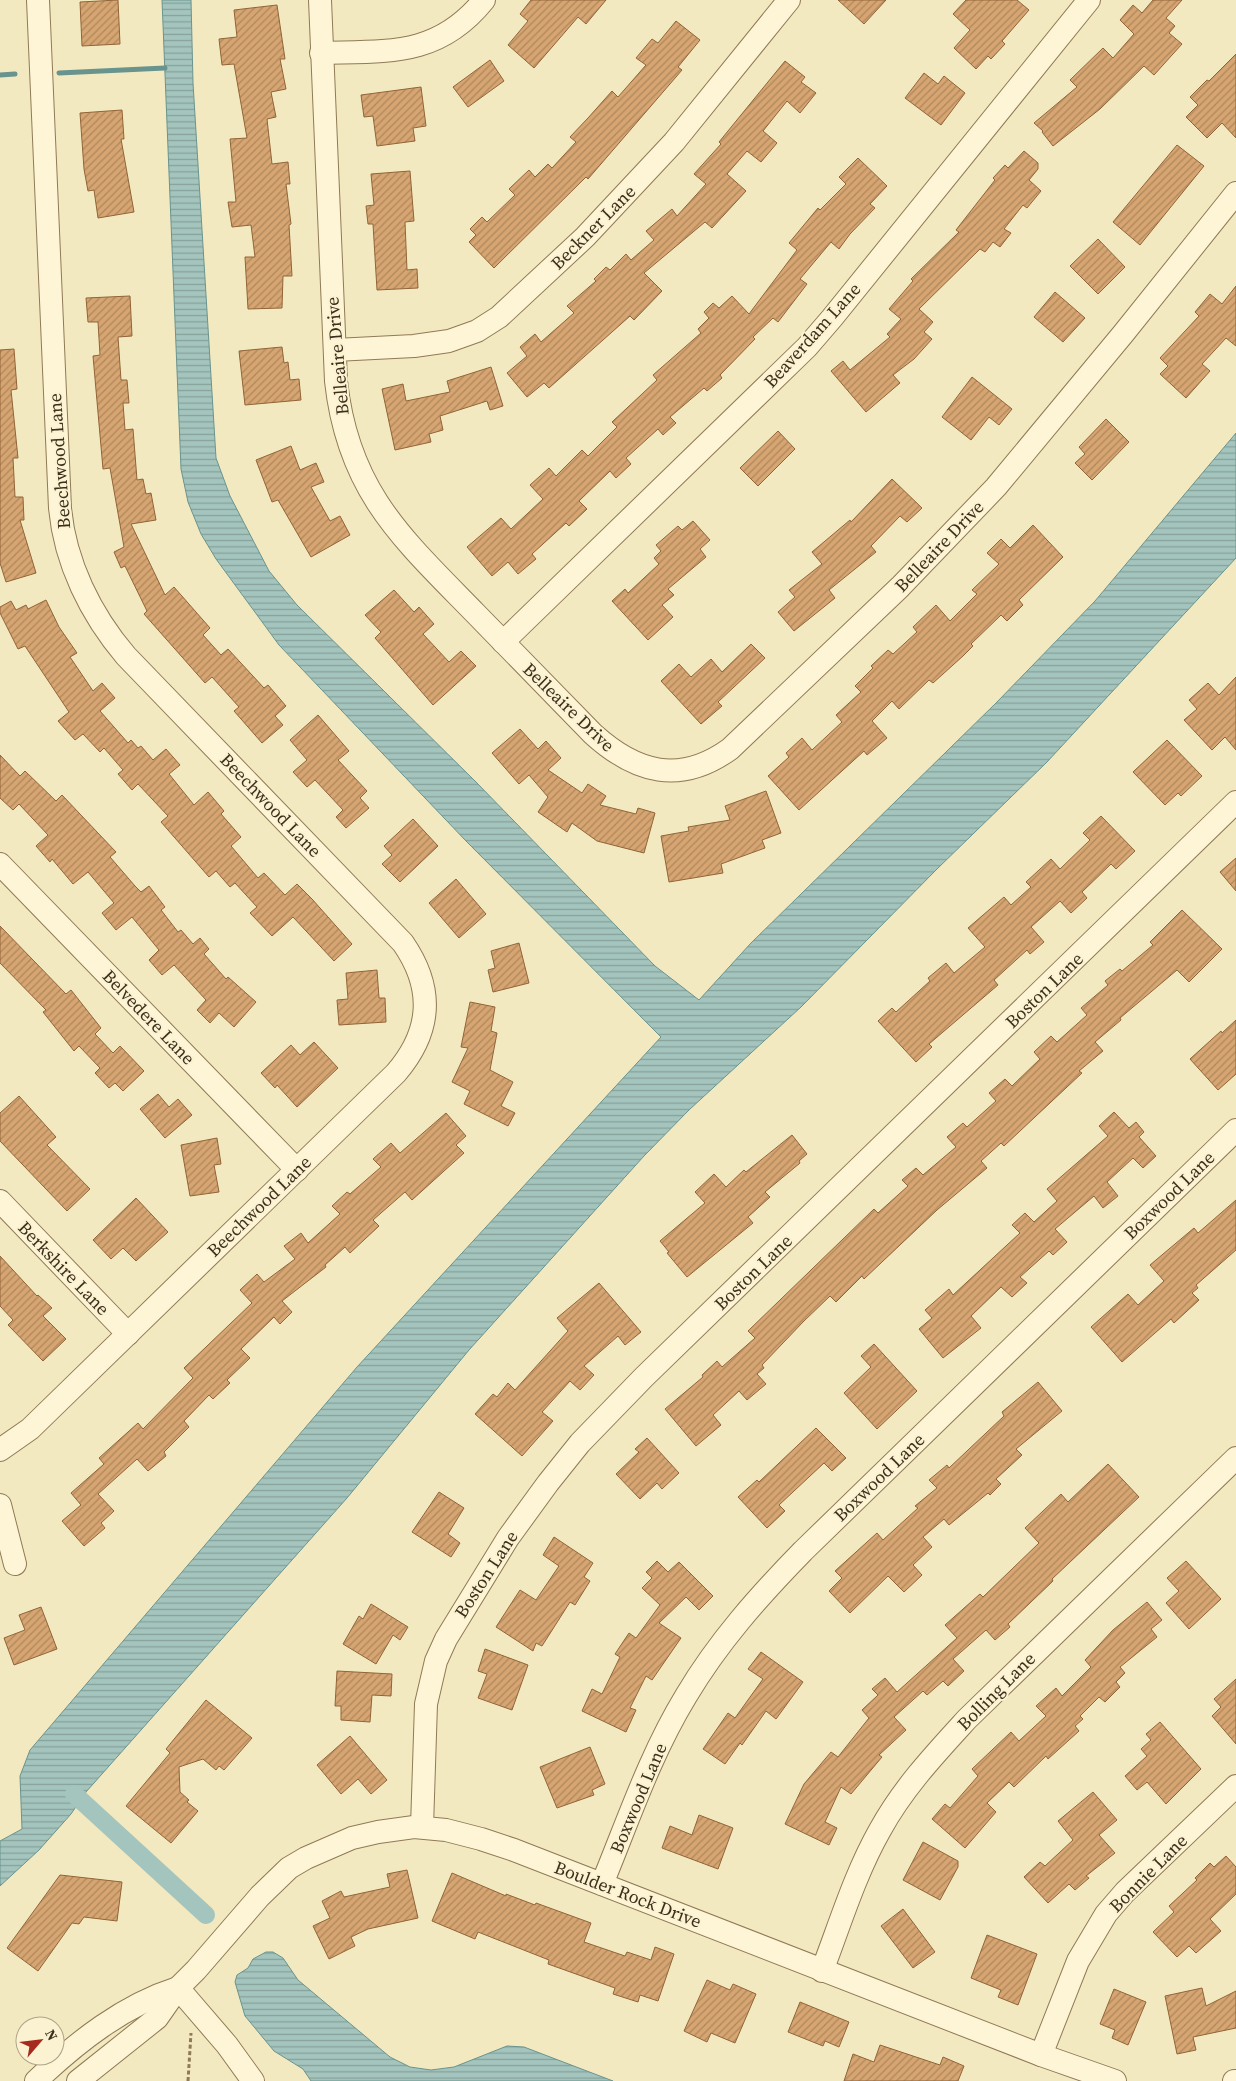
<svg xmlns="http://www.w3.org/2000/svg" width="1236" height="2081" font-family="'Source Serif 4',serif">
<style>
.water{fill:url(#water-rules);stroke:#69948e}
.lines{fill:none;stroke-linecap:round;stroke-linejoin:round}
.stream{stroke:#69948e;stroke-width:5}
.canal{stroke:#a4c5be;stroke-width:18}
.building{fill:url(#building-hatch);stroke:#916438}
.minor-casing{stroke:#8f7a55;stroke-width:24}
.path{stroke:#8f7a55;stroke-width:3;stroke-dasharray:4 2.5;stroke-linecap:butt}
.minor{stroke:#fdf5d5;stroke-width:22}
.labels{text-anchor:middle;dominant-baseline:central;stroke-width:4;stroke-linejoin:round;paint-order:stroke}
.street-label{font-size:18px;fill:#3d2f1c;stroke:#faf2d1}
</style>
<defs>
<pattern id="water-rules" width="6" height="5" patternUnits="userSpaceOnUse" patternTransform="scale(1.25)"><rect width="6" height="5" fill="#a4c5be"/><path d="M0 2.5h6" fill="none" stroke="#87a09a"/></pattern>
<pattern id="building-hatch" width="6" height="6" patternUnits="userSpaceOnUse" patternTransform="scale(1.25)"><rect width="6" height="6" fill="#d6a571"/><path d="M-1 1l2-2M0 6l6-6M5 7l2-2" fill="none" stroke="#af875c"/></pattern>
</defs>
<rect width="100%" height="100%" fill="#f3e9c0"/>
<g class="water">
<polygon points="162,0 191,0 193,83 216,458 230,496 269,571 297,605 476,782 655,966 699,1000 751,943 996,703 1095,601 1236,433 1236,558 1047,762 937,869 801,1007 689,1110 644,1156 469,1350 347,1498 86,1792 71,1814 39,1850 0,1886 0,1841 22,1829 20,1776 30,1750 357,1367 661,1037 466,841 279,645 216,559 201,534 188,502 181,469"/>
<polygon points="266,1952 273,1952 283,1958 298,1980 390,2057 410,2067 431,2070 454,2067 507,2046 524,2047 613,2081 311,2081 303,2069 274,2051 245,2016 235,1982 237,1975 248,1968 253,1959"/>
</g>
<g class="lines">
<g class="stream">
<polyline points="59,73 165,68"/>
<polyline points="0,75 15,74"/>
</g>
<polyline class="canal" points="74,1794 206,1915"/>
</g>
<g class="building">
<polygon points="118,0 120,44 82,46 80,2"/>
<polygon points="531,0 606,0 586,24 578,17 534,68 508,45 528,21 520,14"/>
<polygon points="838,0 886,0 864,24"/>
<polygon points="966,0 1017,0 1029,10 1002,41 1005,44 991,59 988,56 976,69 954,48 970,30 953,14"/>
<polygon points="1153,0 1182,0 1166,18 1175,26 1169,33 1182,44 1154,75 1144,66 1100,109 1053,146 1042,132 1043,131 1034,123 1077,87 1070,80 1103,48 1113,58 1134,34 1120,20 1133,5 1142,13"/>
<polygon points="277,5 285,59 280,59 286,89 271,92 276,117 267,119 272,164 288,162 290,184 286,184 291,224 289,225 292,276 283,276 282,308 248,309 245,257 255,257 251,225 232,227 228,202 236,202 230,139 247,138 234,64 222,65 219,39 237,37 234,10"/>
<polygon points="676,21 700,40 678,67 682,70 588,179 586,177 494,268 469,242 476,235 470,229 482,217 487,222 515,195 509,189 529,170 535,177 548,164 552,168 576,142 570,137 588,118 612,91 618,97 646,65 636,58 652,39 658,43"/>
<polygon points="1236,54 1236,138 1222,123 1207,138 1186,117 1198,105 1190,97 1207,80 1209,81"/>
<polygon points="490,60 504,81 468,107 453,87"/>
<polygon points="785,61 805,77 801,82 816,93 800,113 787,101 763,131 777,143 761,162 747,151 727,174 746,191 712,228 705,222 644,273 662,291 634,320 630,316 549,388 544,383 527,397 507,373 527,356 520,347 535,334 541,342 574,313 567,306 596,281 594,279 606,267 610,270 626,254 631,260 654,240 646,231 672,209 677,216 706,184 694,174 721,144 719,142"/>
<polygon points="924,73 938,84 944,76 965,93 941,125 905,98"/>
<polygon points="421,87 426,126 413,128 415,141 377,146 373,116 364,117 361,95"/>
<polygon points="122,110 124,139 121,139 134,212 98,218 94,190 88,191 84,169 80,113"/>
<polygon points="1177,145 1204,166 1140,245 1113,222"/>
<polygon points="1024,151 1038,163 1038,169 1029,180 1041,191 1027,208 1023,205 1004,229 1011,233 1000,247 993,242 985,252 980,249 919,309 933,322 924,332 932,339 914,359 893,375 900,383 866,412 831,371 843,361 850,370 890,337 887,334 901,319 889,309 913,281 911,279 959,232 956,230 995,180 993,178 1005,165 1008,168"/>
<polygon points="858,158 887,186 870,204 875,208 850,234 839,249 831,242 800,279 807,284 778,322 773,318 753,337 755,339 720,375 722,378 707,391 704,388 670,417 676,423 663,435 658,429 626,458 631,464 616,478 610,471 579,501 587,509 569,526 566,523 532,554 536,559 518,574 508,562 492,576 467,547 501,518 511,529 543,499 530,485 549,468 556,476 582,450 588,456 617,427 612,422 657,380 653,375 701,333 698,329 709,318 704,312 713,303 719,308 732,296 749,314 797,250 789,243 818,208 820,210 846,184 839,177"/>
<polygon points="410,171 414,221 405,222 407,270 417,269 418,288 377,290 373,224 368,224 366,206 374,205 371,174"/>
<polygon points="1098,239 1125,267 1098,294 1070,266"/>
<polygon points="1236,286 1236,346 1226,338 1202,364 1210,371 1186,398 1160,374 1168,366 1160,358 1199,316 1195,312 1210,294 1222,304"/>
<polygon points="1055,292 1085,318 1063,342 1034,317"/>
<polygon points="130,296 132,336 118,337 121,380 127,380 129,403 123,403 125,430 133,429 137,480 143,479 146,494 151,493 156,520 131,524 165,595 174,587 210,628 203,635 221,655 228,649 264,688 268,685 286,706 275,716 283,725 262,743 234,711 239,707 212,677 205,683 144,614 147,611 125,566 121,568 114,552 124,547 110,468 103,469 93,356 100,355 98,322 88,322 86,298"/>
<polygon points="282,347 284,363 288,362 290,380 299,379 301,400 245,405 239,351"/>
<polygon points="14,349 17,389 11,390 18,458 13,458 15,497 23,497 24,520 20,520 36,573 6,582 0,563 0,350"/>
<polygon points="491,367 503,406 490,410 487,401 440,416 443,430 429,434 431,442 395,450 382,389 403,384 406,401 450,392 447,381"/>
<polygon points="972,377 1012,409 999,425 989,417 971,440 942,417"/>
<polygon points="1106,419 1129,442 1092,480 1075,463 1085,454 1079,447"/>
<polygon points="778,431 795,449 758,486 740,468"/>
<polygon points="291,446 300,470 316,463 324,482 311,487 330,521 340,516 350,535 311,557 278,500 272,502 256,460"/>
<polygon points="892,479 922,508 907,522 900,516 871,546 876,552 829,590 835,598 794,631 778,612 795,597 789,590 822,564 812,552 850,520 851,522"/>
<polygon points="693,521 710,540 700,549 706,557 668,589 674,595 662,605 673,617 648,640 612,601 625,589 628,593 659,564 654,558 661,551 656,545 678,526 682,530"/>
<polygon points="1033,525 1063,557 1019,600 1023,605 1007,621 1001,615 971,644 973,646 963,656 933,683 929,680 899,709 892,701 872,721 887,738 867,755 864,751 799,810 768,776 789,757 786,753 802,738 812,750 842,722 836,715 861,692 855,686 873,668 871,666 888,650 893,654 917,632 913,627 936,605 950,621 977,594 972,590 999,564 987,553 1001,539 1010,548"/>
<polygon points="394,590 414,612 419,607 434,624 423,634 449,662 461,651 476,666 433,705 375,638 381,632 365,615"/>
<polygon points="46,600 59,627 77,653 70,657 93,691 102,683 115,698 100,711 128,743 131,740 138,748 141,746 153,760 166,749 180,765 169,774 194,805 208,792 224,811 221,814 241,837 231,846 258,878 264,873 285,895 297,884 312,899 352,944 334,961 293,917 272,936 250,913 257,907 235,883 230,887 216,871 209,877 161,822 168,816 138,784 132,790 118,774 123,770 104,748 100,752 83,734 75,740 58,721 69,712 25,646 18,649 0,613 0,607 11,601 16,610 26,605 28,609"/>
<polygon points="751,644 765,658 718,702 722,706 701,724 661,681 679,664 691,677 711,659 722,672"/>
<polygon points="1236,677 1236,750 1225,737 1212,750 1184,720 1197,709 1189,700 1208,683 1219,695"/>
<polygon points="318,715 349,751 338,760 367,791 360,798 369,808 346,828 336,817 343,810 315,780 307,787 293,772 307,760 290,740"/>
<polygon points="520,729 538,749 546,741 561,758 548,770 582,793 588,784 606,796 600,805 636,814 638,808 655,813 644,853 597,841 572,823 567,832 538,812 548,797 529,775 519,784 492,753"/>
<polygon points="1167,740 1202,776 1181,796 1178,793 1165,805 1133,772"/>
<polygon points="0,755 20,776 25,771 56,801 62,795 116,852 110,857 135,886 141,892 149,886 165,907 161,910 178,932 181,930 193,944 200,938 209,949 204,954 226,979 228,977 256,1002 234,1027 219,1013 210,1023 197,1010 206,1000 174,965 162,975 149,960 159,950 132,917 116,930 102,913 114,903 88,872 73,884 52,859 50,862 36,846 48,835 19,804 13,810 0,798"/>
<polygon points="766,791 781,833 762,840 765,848 721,864 723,873 669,882 661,836 689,831 688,827 730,820 725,806"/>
<polygon points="1101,816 1135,851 1116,869 1111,864 1082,892 1087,898 1071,913 1060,901 1031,927 1044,942 1030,954 1027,950 994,980 998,985 929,1044 932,1047 916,1062 878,1021 892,1008 896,1012 930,981 928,978 946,963 954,973 985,947 968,928 1004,897 1011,905 1031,887 1026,882 1051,859 1060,869 1090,840 1083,833"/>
<polygon points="413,819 438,846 400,882 382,864 392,855 384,846"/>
<polygon points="1236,858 1236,891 1220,872"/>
<polygon points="456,879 486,914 459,938 429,903"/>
<polygon points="1182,910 1222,949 1189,982 1177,970 1120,1018 1121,1020 1095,1042 1103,1051 1079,1071 1082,1073 1004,1146 1001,1143 981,1161 987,1168 937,1210 864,1279 862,1276 836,1302 830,1296 803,1322 762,1365 764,1368 757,1374 766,1384 747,1400 739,1391 713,1415 721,1425 696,1446 665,1409 703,1377 702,1375 717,1361 722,1367 755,1338 748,1331 874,1209 878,1213 908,1186 902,1180 916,1168 923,1175 956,1147 947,1137 963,1123 967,1127 996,1101 989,1093 1005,1079 1012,1086 1040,1059 1034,1052 1051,1036 1057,1042 1087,1015 1081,1008 1108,985 1105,981 1120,969 1122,971 1153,945 1150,942"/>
<polygon points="0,926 66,994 71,990 101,1028 95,1034 113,1053 120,1046 144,1071 123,1091 115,1083 109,1088 95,1073 100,1068 79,1046 74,1051 43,1012 46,1010 0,963"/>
<polygon points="519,943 529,983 493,992 488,970 495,968 491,951"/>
<polygon points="377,970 379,998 385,998 386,1022 339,1025 337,1000 348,999 346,973"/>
<polygon points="470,1002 495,1007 491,1031 497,1033 490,1070 513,1082 501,1106 515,1113 508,1126 464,1104 470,1091 452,1082 468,1048 461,1047"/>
<polygon points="1236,1020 1236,1074 1218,1090 1190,1059 1221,1031 1222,1033"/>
<polygon points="314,1042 338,1068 297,1107 277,1085 275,1088 261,1073 291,1045 300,1055"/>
<polygon points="158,1094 169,1107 178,1099 192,1115 165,1138 140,1109"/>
<polygon points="19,1096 56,1137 47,1145 90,1189 67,1211 0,1141 0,1113"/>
<polygon points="1114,1112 1129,1128 1136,1122 1144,1132 1139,1137 1156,1156 1143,1168 1133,1158 1107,1182 1118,1196 1103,1208 1094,1196 1055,1229 1067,1242 1053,1255 1049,1251 1020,1277 1027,1283 1012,1297 1001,1287 971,1316 981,1328 943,1358 919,1329 932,1318 925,1310 949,1289 953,1295 1020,1233 1012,1225 1025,1213 1034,1222 1057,1201 1047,1189 1108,1136 1099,1126"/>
<polygon points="446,1113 466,1136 456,1145 464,1153 412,1200 405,1192 373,1220 379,1226 350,1253 345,1247 325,1265 326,1267 282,1301 292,1312 280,1324 274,1317 241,1349 250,1358 227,1380 230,1383 213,1399 209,1395 184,1421 189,1427 164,1452 166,1456 148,1471 137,1459 98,1494 114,1511 101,1523 105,1528 84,1546 62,1521 81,1505 71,1493 104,1464 99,1458 138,1423 143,1429 193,1378 184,1368 252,1303 240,1290 257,1274 264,1282 295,1259 284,1246 301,1233 308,1243 340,1214 332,1206 347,1192 350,1194 381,1167 373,1159 391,1143 400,1153"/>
<polygon points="792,1135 807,1154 799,1161 800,1163 765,1192 770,1197 748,1217 753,1223 687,1277 667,1253 669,1252 660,1241 705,1203 695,1192 714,1174 726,1187 744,1170 746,1172"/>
<polygon points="217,1138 221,1164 214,1165 219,1192 190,1196 181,1145"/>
<polygon points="136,1198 168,1232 136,1261 123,1248 111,1259 93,1240"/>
<polygon points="1236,1200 1236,1250 1196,1285 1198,1288 1192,1293 1199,1300 1174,1323 1171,1319 1122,1362 1091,1327 1128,1294 1138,1305 1164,1281 1150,1265 1194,1228 1198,1233"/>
<polygon points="0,1256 37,1296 38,1295 52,1308 43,1316 66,1339 43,1361 8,1325 13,1320 0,1306"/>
<polygon points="599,1283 641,1332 625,1345 618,1336 584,1366 594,1375 580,1390 570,1381 542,1412 553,1421 522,1456 475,1414 493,1394 497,1397 508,1383 515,1390 568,1331 557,1318"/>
<polygon points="874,1344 917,1391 877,1429 844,1393 871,1367 861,1356"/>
<polygon points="1038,1382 1062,1411 1016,1449 1022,1455 996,1479 1001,1484 990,1495 988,1493 949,1525 944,1519 923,1537 932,1547 913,1565 922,1575 904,1592 888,1576 850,1613 829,1591 842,1578 835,1571 877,1533 883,1540 918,1508 915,1506 937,1488 929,1480 947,1465 949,1468 1004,1416 1002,1412"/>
<polygon points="816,1428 846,1458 832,1471 824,1463 779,1505 785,1511 767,1528 738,1497 757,1480 759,1482"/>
<polygon points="647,1438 679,1473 662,1489 657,1483 640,1499 616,1474 639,1452 635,1449"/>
<polygon points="1108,1464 1139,1497 1052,1579 1053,1581 1008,1624 1010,1627 995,1640 986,1630 953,1659 964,1671 948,1686 943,1681 927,1695 923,1691 894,1717 906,1730 879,1755 882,1757 851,1794 841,1787 825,1822 837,1828 829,1845 785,1824 804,1784 831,1752 838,1757 869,1718 862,1710 878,1695 872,1689 885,1678 897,1692 957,1638 945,1625 980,1594 983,1597 1039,1543 1025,1528 1061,1494 1068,1502"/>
<polygon points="439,1492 464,1508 448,1534 460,1543 451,1557 412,1532"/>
<polygon points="554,1537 593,1563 584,1577 590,1581 575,1605 570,1602 542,1646 536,1643 533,1651 496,1627 520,1590 536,1600 559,1566 543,1555"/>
<polygon points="657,1561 668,1572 679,1562 713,1596 699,1610 686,1597 659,1623 681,1638 652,1680 646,1676 630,1708 636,1710 626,1732 582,1711 592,1689 602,1694 620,1657 615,1654 629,1633 636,1638 660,1605 642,1588 652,1578 646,1572"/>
<polygon points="1186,1561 1221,1599 1189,1629 1166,1603 1179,1591 1167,1578"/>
<polygon points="1147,1602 1162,1620 1151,1629 1157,1637 1120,1667 1125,1673 1116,1682 1120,1687 1105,1702 1099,1697 1080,1716 1083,1719 1075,1726 1079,1731 1048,1759 1046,1756 1014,1787 1009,1782 987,1803 996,1812 965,1848 932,1819 945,1804 950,1808 978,1776 972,1769 1011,1732 1019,1741 1046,1716 1036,1706 1056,1688 1062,1696 1091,1667 1085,1660 1113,1630"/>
<polygon points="371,1604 408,1627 400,1640 393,1635 376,1664 343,1644 359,1616 363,1619"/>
<polygon points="41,1607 57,1649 14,1665 4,1638 25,1630 19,1615"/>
<polygon points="485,1649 528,1665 512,1710 478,1698 487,1674 478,1671"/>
<polygon points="761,1652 803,1682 776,1719 766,1711 742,1745 740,1743 725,1764 703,1749 728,1713 735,1718 763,1679 748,1669"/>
<polygon points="337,1671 392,1674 391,1696 372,1695 370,1722 341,1720 341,1706 335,1706"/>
<polygon points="1236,1679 1236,1744 1212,1716 1221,1707 1214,1699"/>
<polygon points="206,1700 252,1738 224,1770 219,1766 216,1770 203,1759 179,1767 180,1792 189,1800 187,1802 198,1811 171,1843 126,1806 170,1753 166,1749"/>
<polygon points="1160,1722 1201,1769 1166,1804 1147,1782 1137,1790 1125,1776 1147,1756 1141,1749 1151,1740 1146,1734"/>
<polygon points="350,1736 387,1780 371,1794 358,1779 341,1794 317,1765"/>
<polygon points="590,1747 605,1784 592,1790 594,1795 557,1808 540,1767"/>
<polygon points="1093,1792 1117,1820 1099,1835 1115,1853 1086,1876 1089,1878 1075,1890 1069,1884 1048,1903 1024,1877 1040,1862 1045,1866 1073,1840 1058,1821"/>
<polygon points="699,1815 733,1828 718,1869 662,1848 670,1826 692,1835"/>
<polygon points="923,1842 958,1861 958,1867 940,1900 903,1880"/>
<polygon points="1226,1856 1236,1867 1236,1894 1210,1919 1221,1931 1196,1953 1189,1946 1177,1957 1153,1932 1174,1912 1169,1906 1197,1880 1195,1878 1210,1863 1214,1867"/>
<polygon points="407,1870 418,1918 368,1929 351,1937 355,1946 329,1959 313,1926 330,1918 322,1901 341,1891 344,1897 390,1887 387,1874"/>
<polygon points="452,1873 506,1896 506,1894 535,1905 536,1903 591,1923 584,1942 625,1956 627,1952 651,1960 655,1947 674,1954 658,2001 640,1995 638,2002 613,1994 615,1988 548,1964 549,1960 478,1932 475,1939 432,1921"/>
<polygon points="60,1875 122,1882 117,1921 84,1917 79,1924 72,1923 38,1971 7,1948"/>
<polygon points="903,1909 935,1952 913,1968 881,1926"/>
<polygon points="987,1935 1037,1954 1018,2005 998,1997 1001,1990 971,1978"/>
<polygon points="707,1980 730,1990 733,1984 756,1994 735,2043 711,2033 707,2042 684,2031"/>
<polygon points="1202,1988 1206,2006 1236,1991 1236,2028 1193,2037 1196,2050 1177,2054 1165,1996"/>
<polygon points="1114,1989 1146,2002 1128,2045 1112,2038 1115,2030 1100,2024"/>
<polygon points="800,2002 849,2022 839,2047 825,2041 823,2046 788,2032"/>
<polygon points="880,2045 940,2065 943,2057 964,2066 958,2081 844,2081 853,2054 874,2062"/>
</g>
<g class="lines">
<defs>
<g id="minor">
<path d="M320 0 336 381C348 492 403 539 476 614 515 654 554 694 593 734 636 773 680 785 730 749L900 587 996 487 1123 334 1236 193"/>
<path d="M321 53C388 51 438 57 484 0"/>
<polyline points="335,350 414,346 449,341 477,331 499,317 585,237 674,142 789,0"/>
<polyline points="503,642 807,347 832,318 1089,0"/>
<polyline points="0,864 297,1170"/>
<polyline points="0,1201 128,1334"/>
<path d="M0 1450 30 1429 396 1073C432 1031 434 988 403 943L126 656C91 615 65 563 60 508L38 0"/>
<polyline points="0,1505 15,1564"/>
<polyline points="422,1827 426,1704 436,1661 446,1639 508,1538 548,1483 580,1443 644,1377 1236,802"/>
<path d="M602 1884C628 1821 650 1755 686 1696 718 1642 759 1596 803 1551L1236 1130"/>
<path d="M822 1971C840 1924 855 1874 880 1830 903 1788 935 1754 967 1719L1236 1458"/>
<polyline points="178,1988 227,2045 253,2081"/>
<polyline points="1041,2055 1078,1961 1106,1914 1125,1892 1236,1786"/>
<path d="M36 2081C77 2042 124 2005 178 1988"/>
<polyline points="78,2081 157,2018 178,1988 196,1970 260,1896 289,1868 306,1858 352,1838 378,1832 414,1827 446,1830 481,1839 514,1850 1041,2055 1115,2081"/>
<polyline points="1234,2081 1236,2081"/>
</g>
</defs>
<use href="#minor" class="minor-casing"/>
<polyline class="path" points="188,2081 191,2033"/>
<use href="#minor" class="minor"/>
</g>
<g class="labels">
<g class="street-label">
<text transform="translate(593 227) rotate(-45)">Beckner Lane</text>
<text transform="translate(812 335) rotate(-48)">Beaverdam Lane</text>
<text transform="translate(337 356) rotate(-95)">Belleaire Drive</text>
<text transform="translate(59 461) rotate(-94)">Beechwood Lane</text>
<text transform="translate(939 546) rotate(-46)">Belleaire Drive</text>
<text transform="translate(569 707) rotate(44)">Belleaire Drive</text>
<text transform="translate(271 805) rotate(46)">Beechwood Lane</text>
<text transform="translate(1044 990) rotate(-44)">Boston Lane</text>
<text transform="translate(149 1017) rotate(46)">Belvedere Lane</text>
<text transform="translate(1169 1195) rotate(-44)">Boxwood Lane</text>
<text transform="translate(259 1206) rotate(-44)">Beechwood Lane</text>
<text transform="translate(64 1268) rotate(46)">Berkshire Lane</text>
<text transform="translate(753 1272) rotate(-44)">Boston Lane</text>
<text transform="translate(879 1477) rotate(-44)">Boxwood Lane</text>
<text transform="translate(486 1574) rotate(-57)">Boston Lane</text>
<text transform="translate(996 1691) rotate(-45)">Bolling Lane</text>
<text transform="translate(638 1798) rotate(-67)">Boxwood Lane</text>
<text transform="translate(1148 1873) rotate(-45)">Bonnie Lane</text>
<text transform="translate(628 1894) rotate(21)">Boulder Rock Drive</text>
</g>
</g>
<g transform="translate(40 2041) rotate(62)"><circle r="24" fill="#faf2d1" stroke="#aea489"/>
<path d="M0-4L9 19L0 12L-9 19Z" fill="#a62a1e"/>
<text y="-8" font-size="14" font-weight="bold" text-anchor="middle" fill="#3d2f1c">N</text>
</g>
</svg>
